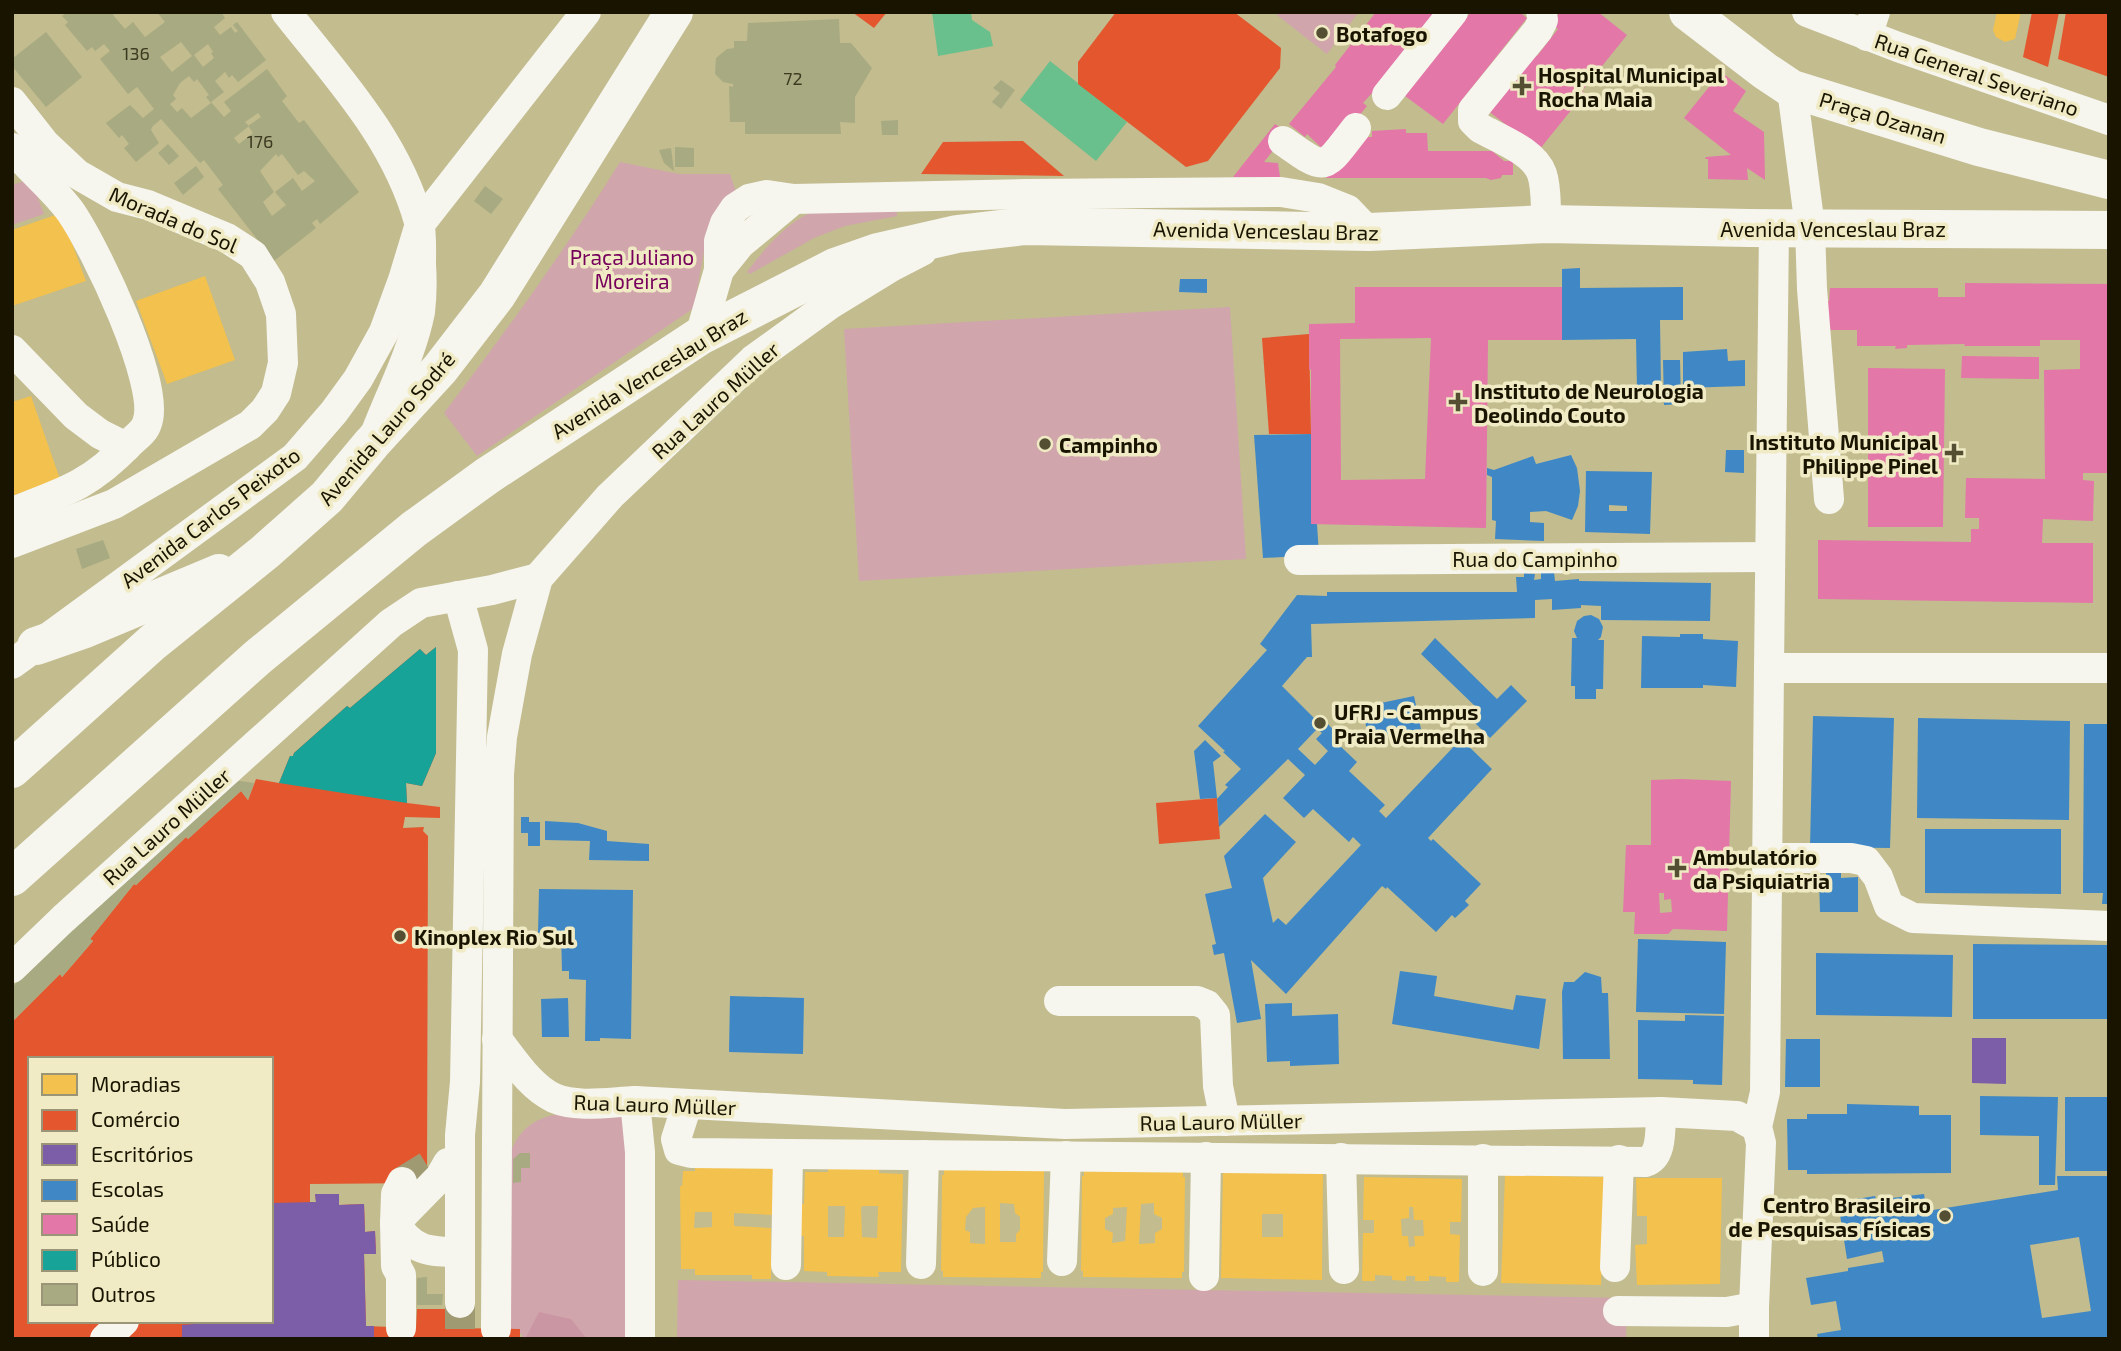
<svg xmlns="http://www.w3.org/2000/svg" width="2121" height="1351" font-family="'Exo 2',sans-serif">
<style>
.green{fill:#d0a6ac}
.forest{fill:#cb96a3}
.water{fill:#69c08c}
.homes{fill:#f2c14e;fill-rule:evenodd}
.shops{fill:#e4572e;fill-rule:evenodd}
.offices{fill:#7b5ea7}
.schools{fill:#3f88c5;fill-rule:evenodd}
.health{fill:#e377a8;fill-rule:evenodd}
.public{fill:#17a398}
.building{fill:#a8aa81;fill-rule:evenodd}
.lines{fill:none;stroke-linecap:round;stroke-linejoin:round}
.minor-tunnel{stroke:#a09a72;stroke-width:30;stroke-dasharray:30 15;stroke-linecap:butt}
.minor{stroke:#f6f5ee;stroke-width:30}
.major{stroke:#f6f5ee;stroke-width:38}
.highway{stroke:#f6f5ee;stroke-width:38}
.poi-dot{fill:#544f32;stroke:#f0ebc4;stroke-width:2.5}
.labels{text-anchor:middle;dominant-baseline:central;stroke-width:7;stroke-linejoin:round;paint-order:stroke}
.number-label{font-size:18px;fill:#3c3a20}
.poi-label{font-size:21px;font-weight:bold;fill:#181400;stroke:#f0ebc4;text-anchor:start}
.street-label{font-size:21px;fill:#181400;stroke:#f0ebc4}
.park-label{font-size:21px;fill:#76005c;stroke:#f0ebc4}
</style>
<rect width="100%" height="100%" fill="#c2bc8f"/>
<g class="green">
<polygon points="1273,12 1359,12 1327,54"/>
<path d="M620 162 679 174H730L736 192 708 228 694 308 477 456 444 413C506 331 566 249 620 162Z"/>
<polygon points="31,179 44,214 12,225 12,185"/>
<path d="M896 206 897 216 845 226 814 238 750 274 747 272C767 246 792 215 825 208 845 203 874 206 896 206Z"/>
<polygon points="1230,307 1246,559 859,581 844,329"/>
<path d="M560 1114 630 1117 627 1339H522V1334H507L510 1154C519 1129 534 1118 560 1114Z"/>
<polygon points="678,1280 1627,1298 1626,1339 677,1339"/>
</g>
<polygon class="forest" points="539,1312 571,1319 587,1339 525,1339"/>
<g class="water">
<polygon points="932,12 971,12 972,20 990,32 993,46 938,56"/>
<polygon points="1050,61 1127,122 1096,161 1020,100"/>
</g>
<g class="homes">
<polygon points="1997,12 2021,12 2015,39 2005,42 1996,37 1993,30"/>
<polygon points="61,213 86,281 12,306 12,230"/>
<polygon points="205,276 235,360 167,384 136,301"/>
<polygon points="31,396 60,479 12,496 12,402"/>
<path d="M773 1163V1215L734 1213V1226L771 1228V1279H752V1275H695V1269H681L680 1186H682L683 1171H695V1166ZM695 1212H712V1227L694 1228Z"/>
<path d="M828 1167H879V1173L903 1174 901 1272H878L879 1277 827 1276V1272L804 1271V1236H800V1204H804L805 1172H828ZM828 1206H845L844 1237H828ZM864 1206H878L877 1238 862 1237 861 1207Z"/>
<path d="M944 1169 1044 1170 1043 1272H1041V1278L943 1277V1271H941L942 1175H944ZM1000 1203 1014 1204 1015 1213 1020 1217V1230L1016 1234V1242H1000ZM985 1207V1244L970 1243V1232L965 1230 966 1217 973 1208Z"/>
<path d="M1084 1169 1183 1171V1177H1185L1184 1272H1182V1278L1083 1277V1271H1081L1082 1176H1084ZM1154 1203V1214L1162 1218V1229L1155 1233V1243L1139 1244 1141 1204ZM1127 1207 1125 1241 1112 1243 1113 1233 1105 1229V1218L1113 1214V1208Z"/>
<path d="M1223 1171 1323 1173 1322 1280 1221 1278ZM1262 1214H1283V1237H1262Z"/>
<polygon points="1505,1175 1604,1177 1601,1285 1501,1283"/>
<path d="M1364 1177 1462 1179 1461 1222H1450V1234L1460 1235 1459 1282H1446V1277L1429 1276V1281H1415V1276H1406V1281L1392 1280V1276L1375 1275V1281H1362L1363 1233H1374V1220H1363ZM1409 1207H1413L1414 1220H1423L1424 1236H1414L1415 1246 1409 1247 1408 1236H1402L1401 1219 1409 1218Z"/>
<polygon points="1636,1178 1722,1178 1720,1284 1637,1285 1635,1245 1647,1244 1647,1216 1637,1216"/>
</g>
<g class="shops">
<polygon points="852,12 887,12 874,28"/>
<polygon points="1116,12 1234,12 1281,48 1280,68 1208,161 1186,167 1078,84 1078,62"/>
<polygon points="2032,12 2059,12 2048,67 2023,57"/>
<polygon points="2066,12 2109,12 2109,77 2058,59"/>
<polygon points="1023,141 1064,176 921,174 943,142"/>
<polygon points="1309,334 1311,434 1269,434 1262,338"/>
<path d="M436 647V753L422 786 406 783 407 803 440 807V818L405 817 403 828 424 827 423 831 428 836 427 1183 310 1184V1202H316L315 1194H339V1205L364 1204 365 1232 375 1231 376 1254H364L366 1326 416 1328 417 1309H447L448 1328 520 1329V1339H12V1022L60 974 62 977 93 941 90 939 134 884 136 885 186 837 188 839 241 791 248 800 256 779 279 783 290 756H293L294 753 347 706 350 708 420 649 426 655ZM30 1059H271V1321H30Z"/>
<polygon points="1217,798 1220,839 1159,844 1156,803"/>
</g>
<g class="offices">
<polygon points="1972,1038 2006,1038 2006,1084 1972,1083"/>
<polygon points="315,1194 339,1194 339,1205 364,1204 365,1232 375,1231 376,1254 364,1254 366,1326 374,1326 374,1339 182,1339 182,1325 195,1324 195,1321 271,1321 271,1203 316,1202"/>
</g>
<g class="schools">
<polygon points="1580,268 1580,288 1683,287 1683,320 1660,320 1661,389 1637,389 1636,339 1562,340 1562,269"/>
<polygon points="1180,279 1207,279 1207,293 1179,292"/>
<polygon points="1727,349 1728,361 1745,360 1745,386 1683,388 1683,352"/>
<polygon points="1663,360 1680,360 1681,404 1664,405"/>
<polygon points="1311,434 1311,524 1317,524 1319,555 1263,558 1254,435"/>
<polygon points="1726,450 1744,450 1744,473 1725,472"/>
<polygon points="1571,455 1577,468 1580,491 1578,506 1572,520 1546,511 1530,512 1530,522 1544,523 1544,541 1495,539 1496,521 1492,520 1492,477 1487,475 1487,468 1494,470 1533,456 1536,464"/>
<path d="M1586 471 1652 472 1650 534 1585 532ZM1609 505 1627 506V511H1609Z"/>
<path d="M1541 572H1554L1555 581 1579 579V581L1711 583 1710 621 1601 620V606L1581 605V608L1552 610V599L1535 600V618L1311 624 1312 657H1307L1282 686 1321 725 1325 721 1343 740 1338 744 1357 762 1349 771 1385 805 1379 811 1386 818 1461 739 1492 769 1428 838 1431 841 1433 839 1481 884 1465 901 1469 905 1455 918 1452 915 1436 932 1387 887 1386 889 1382 886 1286 994 1251 960 1261 1019 1237 1023 1224 953 1214 955 1212 945 1216 944 1205 894 1232 888 1224 856 1265 814 1296 842 1263 878 1273 923 1278 918 1286 925 1361 845 1353 837 1349 842 1313 809 1304 818 1283 798 1305 775 1288 759 1219 827 1217 799 1228 787 1225 785 1241 769 1223 752 1225 751 1198 726 1267 650 1260 644 1297 595 1327 596V592H1517L1516 577H1524V573L1535 574 1534 580 1541 579ZM1317 729 1322 733 1316 739 1328 751 1315 765 1298 749Z"/>
<polygon points="1591,615 1599,619 1603,627 1601,637 1598,640 1604,640 1603,689 1596,689 1596,699 1575,699 1575,686 1571,686 1572,638 1577,638 1574,631 1577,621 1584,616"/>
<polygon points="1680,634 1703,634 1703,639 1738,641 1736,687 1703,685 1703,688 1641,688 1642,636 1680,637"/>
<polygon points="1435,638 1497,699 1511,685 1527,701 1490,738 1470,718 1478,709 1421,654"/>
<polygon points="1414,696 1421,729 1369,740 1362,707"/>
<polygon points="1813,716 1894,718 1890,848 1810,847"/>
<polygon points="1918,718 2070,721 2069,820 1917,818"/>
<polygon points="2084,724 2109,724 2109,904 2102,904 2103,893 2083,893"/>
<polygon points="1205,740 1221,756 1213,762 1217,798 1200,799 1194,751"/>
<polygon points="521,817 529,817 529,822 540,822 540,846 528,846 528,833 521,833"/>
<polygon points="545,821 578,823 607,831 607,841 649,844 649,861 589,860 590,841 545,840"/>
<polygon points="1925,829 2061,829 2061,894 1925,893"/>
<polygon points="1826,864 1841,865 1841,878 1858,877 1858,912 1820,912 1819,878 1826,878"/>
<polygon points="539,889 633,890 631,1039 600,1038 600,1041 585,1041 586,980 569,979 569,971 562,971 561,932 538,933"/>
<polygon points="1638,939 1726,942 1724,1014 1636,1012"/>
<polygon points="1973,944 2109,945 2109,1019 1973,1019"/>
<polygon points="1816,953 1953,955 1952,1017 1816,1015"/>
<polygon points="1400,971 1437,976 1434,996 1513,1010 1516,995 1546,999 1539,1049 1392,1024"/>
<polygon points="1585,972 1601,977 1602,993 1608,993 1610,1059 1563,1059 1562,992 1564,982 1574,982"/>
<polygon points="730,996 804,998 803,1054 729,1052"/>
<polygon points="568,998 569,1037 542,1037 541,999"/>
<polygon points="1292,1003 1292,1016 1338,1014 1339,1064 1290,1066 1290,1061 1267,1062 1265,1004"/>
<polygon points="1685,1015 1724,1016 1722,1085 1693,1084 1693,1080 1638,1079 1638,1020 1685,1021"/>
<polygon points="1786,1039 1820,1039 1820,1087 1785,1087"/>
<polygon points="1980,1096 2058,1097 2055,1185 2039,1185 2039,1136 1980,1135"/>
<rect x="2065" y="1097" width="44" height="74"/>
<polygon points="1847,1104 1919,1106 1919,1115 1951,1115 1951,1173 1807,1174 1807,1170 1788,1170 1787,1119 1807,1119 1807,1114 1847,1114"/>
<path d="M2057 1176H2109V1339H1818L1817 1334 1841 1330 1836 1301 1811 1305 1806 1278 1848 1271V1268L1884 1262 1882 1251 1847 1259 1838 1202 1875 1196 1876 1200 1924 1194 1927 1211 2058 1190ZM2079 1237 2091 1311 2042 1318 2030 1245Z"/>
</g>
<g class="health">
<polygon points="1376,12 1440,12 1374,95 1372,93 1363,103 1367,106 1328,154 1307,134 1305,137 1289,124 1336,67 1335,65"/>
<polygon points="1471,12 1519,12 1527,18 1443,124 1405,96"/>
<polygon points="1560,12 1598,12 1627,35 1582,91 1585,93 1539,150 1487,110 1532,51 1537,56 1558,29 1551,24"/>
<polygon points="1721,72 1746,91 1733,111 1764,132 1765,180 1747,168 1748,180 1708,179 1708,159 1705,159 1706,157 1731,155 1684,118"/>
<polygon points="1275,124 1285,131 1279,143 1264,162 1278,163 1280,177 1233,177"/>
<polygon points="1406,129 1406,133 1427,133 1428,151 1492,151 1504,161 1513,161 1513,175 1502,175 1501,178 1491,180 1486,178 1326,178 1347,148 1364,137 1372,137 1372,131"/>
<polygon points="1965,283 2109,284 2109,473 2083,473 2083,480 2094,481 2093,521 2043,519 2042,543 2093,543 2093,603 1818,599 1818,540 1971,542 1971,529 1979,529 1979,518 1965,518 1966,478 2045,479 2044,370 2080,369 2080,340 2040,340 2040,346 1964,346 1965,344 1907,345 1907,348 1895,349 1896,346 1857,346 1857,330 1830,330 1801,302 1829,301 1830,288 1938,288 1938,297 1965,297"/>
<path d="M1355 287H1562V340H1488L1486 528 1311 524V369L1309 370V324L1355 323ZM1431 338 1425 479 1341 480 1340 339Z"/>
<polygon points="1962,356 2039,357 2039,379 1961,378"/>
<polygon points="1868,368 1945,369 1943,527 1868,527"/>
<path d="M1681 779 1731 781 1727 931 1673 929 1668 934H1634L1635 912H1623L1626 845H1651V780ZM1659 893H1664V900L1671 899 1672 912 1660 913Z"/>
</g>
<polygon class="public" points="436,647 436,753 422,786 406,783 407,803 279,783 290,756 293,756 294,753 347,706 350,708 420,649 426,655"/>
<g class="building">
<path d="M67 12H116L113 15 125 29 133 22 145 37 165 22 157 12H221L225 18 214 27 220 35 231 27 235 33 238 31 233 25 237 22 266 60 238 82 232 75 229 78 225 72 215 81 224 92 211 102 224 117 231 111 224 102 267 69 287 96 282 101 299 123 304 120 359 192 320 224 317 219 312 223 316 228 274 261 218 189 223 185 204 160 200 163 161 119 152 127 151 130 159 143 136 162 124 148 129 144 122 135 119 138 106 123 130 105 143 118 154 109 137 87 128 94 100 59 110 51 104 44 95 51 92 47 87 51 65 25 68 22 62 16ZM181 42 192 56 172 72 160 57ZM208 44 213 52 211 53 214 58 203 67 194 55ZM189 76 194 82 197 79 209 95 206 97 211 103 191 118 182 108 177 112 170 104 176 99 173 95 180 83ZM258 113 261 117 248 126 253 133 239 144 234 138 249 126 245 122ZM276 154 278 157 282 154 298 175 304 171 315 181 302 191 293 178 275 192 286 205 272 216 263 202 274 192 260 171Z"/>
<polygon points="839,19 840,43 851,43 872,68 855,97 855,123 840,122 841,134 745,134 745,122 730,122 729,86 733,87 733,84 723,82 715,74 716,58 727,49 734,48 734,41 747,41 748,23"/>
<polygon points="46,32 82,77 46,107 12,66 12,59"/>
<polygon points="1001,80 1015,90 1001,109 992,102 1000,93 993,88"/>
<polygon points="898,120 898,135 882,135 881,121"/>
<polygon points="168,144 179,156 169,165 158,153"/>
<polygon points="675,147 694,148 694,167 675,167"/>
<polygon points="671,148 674,171 664,163 659,150"/>
<polygon points="196,166 204,177 183,195 174,183"/>
<polygon points="485,186 503,199 491,214 474,201"/>
<polygon points="103,540 110,558 82,569 76,549"/>
<polygon points="233,780 254,783 248,800 241,791 188,839 186,837 136,885 134,884 90,939 93,941 62,977 60,974 12,1022 12,988 39,957"/>
<polygon points="520,1153 530,1153 530,1168 521,1168 521,1182 513,1183 513,1159"/>
<polygon points="427,1277 427,1294 443,1294 442,1305 417,1305 417,1278"/>
</g>
<g class="lines">
<g class="minor-tunnel">
<polyline points="402,1182 428,1166"/>
<polyline points="460,1329 460,1303"/>
</g>
<g class="minor">
<path d="M286 12C338 78 396 139 419 222 422 234 421 251 421 264 422 280 422 296 420 312 412 353 391 393 376 432"/>
<path d="M1541 12 1543 20 1538 30 1473 110V121L1480 128C1499 139 1534 151 1542 174 1547 189 1545 208 1547 224"/>
<polyline points="1807,12 1898,47 2109,120"/>
<polyline points="1867,36 1875,12"/>
<polyline points="1792,89 1810,227 1812,289 1829,499"/>
<polyline points="1387,95 1453,12"/>
<polyline points="12,102 45,144 77,174 117,197 148,205 227,238 253,255 270,282 281,314 283,363 276,393 265,410 250,425 114,504 12,543"/>
<path d="M1283 141C1328 173 1323 170 1356 128"/>
<path d="M12 148C30 170 53 188 70 211 94 245 162 386 147 423 145 431 136 437 130 443 90 485 65 492 12 512"/>
<polyline points="1774,228 1769,668 2109,668"/>
<polyline points="719,270 740,244 794,199"/>
<polyline points="700,336 719,270 719,241 725,223 735,208 749,199 767,195 794,199 1026,194 1281,192 1318,198 1348,210 1369,232"/>
<polyline points="12,350 76,416 100,434 126,447"/>
<polyline points="1299,560 1770,557"/>
<polyline points="458,596 473,650 465,1082 460,1135 460,1303"/>
<polyline points="12,664 295,457 334,412 358,379 384,332 403,280 420,224 586,12"/>
<polyline points="1768,858 1851,858 1866,861 1878,877 1889,906 1913,918 2109,926"/>
<polyline points="12,968 63,919 391,623 421,603 492,590 538,578"/>
<polyline points="1059,1001 1197,1001 1207,1005 1215,1015 1218,1086 1225,1121"/>
<path d="M497 1039C513 1059 530 1087 554 1098 577 1108 610 1102 635 1101L1065 1124 1661 1112 1737 1116 1757 1127"/>
<polyline points="635,1101 640,1152 640,1339"/>
<path d="M687 1105 676 1139 679 1150 691 1153 1645 1162C1663 1157 1660 1128 1661 1112"/>
<polyline points="1341,1158 1344,1269"/>
<polyline points="1483,1159 1483,1271"/>
<polyline points="395,1223 440,1177 448,1163 460,1162"/>
<path d="M395 1223C412 1251 429 1252 459 1252"/>
<polyline points="1062,1261 1066,1156"/>
<polyline points="921,1264 924,1155"/>
<polyline points="786,1265 788,1154"/>
<polyline points="1615,1267 1619,1160"/>
<polyline points="1204,1276 1206,1157"/>
<polyline points="1618,1311 1727,1312 1754,1307"/>
<polyline points="401,1328 401,1275 396,1266 395,1223 396,1194 402,1182"/>
<polyline points="496,1329 499,774 502,737 517,654 538,578 610,496 753,360 829,305 891,267 922,251"/>
<polyline points="105,1339 124,1321"/>
<polyline points="1754,1339 1754,1307 1761,1143 1757,1127 1765,1092 1769,668"/>
</g>
<polyline class="major" points="1688,12 1765,71 1792,89 1979,147 2109,180"/>
<g class="highway">
<polyline points="36,646 85,629 219,573"/>
<polyline points="12,769 152,643 265,552 327,497 372,443 440,369 497,295 674,12"/>
<polyline points="12,877 258,657 414,529 487,476 700,336 835,267 878,252 957,234 1025,226 1369,232 1547,224 1749,228 2109,230"/>
</g>
</g>
<g class="poi-dot">
<circle cx="1322" cy="33" r="7"/>
<path d="M1518.5 75.5h7v7h7v7h-7v7h-7v-7h-7v-7h7z"/>
<path d="M1454.5 391.5h7v7h7v7h-7v7h-7v-7h-7v-7h7z"/>
<circle cx="1045" cy="444" r="7"/>
<path d="M1950.5 442.5h7v7h7v7h-7v7h-7v-7h-7v-7h7z"/>
<circle cx="1320" cy="723" r="7"/>
<path d="M1673.5 857.5h7v7h7v7h-7v7h-7v-7h-7v-7h7z"/>
<circle cx="400" cy="936" r="7"/>
<circle cx="1945" cy="1216" r="7"/>
</g>
<g class="labels">
<g class="number-label">
<text x="136" y="53">136</text>
<text x="793" y="78">72</text>
<text x="260" y="141">176</text>
</g>
<g class="poi-label">
<text x="1336" y="33">Botafogo</text>
<text x="1538" y="74">Hospital Municipal<tspan x="1538" dy="24">Rocha Maia</tspan></text>
<text x="1474" y="390">Instituto de Neurologia<tspan x="1474" dy="24">Deolindo Couto</tspan></text>
<text x="1938" y="441" text-anchor="end">Instituto Municipal<tspan x="1938" dy="24">Philippe Pinel</tspan></text>
<text x="1059" y="444">Campinho</text>
<text x="1334" y="711">UFRJ - Campus<tspan x="1334" dy="24">Praia Vermelha</tspan></text>
<text x="1693" y="856">Ambulatório<tspan x="1693" dy="24">da Psiquiatria</tspan></text>
<text x="414" y="936">Kinoplex Rio Sul</text>
<text x="1931" y="1204" text-anchor="end">Centro Brasileiro<tspan x="1931" dy="24">de Pesquisas Físicas</tspan></text>
</g>
<g class="street-label">
<text transform="translate(1977 74) rotate(19)">Rua General Severiano</text>
<text transform="translate(1883 117) rotate(17)">Praça Ozanan</text>
<text transform="translate(174 219) rotate(23)">Morada do Sol</text>
<text x="1833" y="228">Avenida Venceslau Braz</text>
<text transform="translate(1266 230) rotate(1)">Avenida Venceslau Braz</text>
<text transform="translate(649 373) rotate(-32)">Avenida Venceslau Braz</text>
<text transform="translate(715 400) rotate(-42)">Rua Lauro Müller</text>
<text transform="translate(386 428) rotate(-49)">Avenida Lauro Sodré</text>
<text transform="translate(210 517) rotate(-37)">Avenida Carlos Peixoto</text>
<text x="1535" y="558">Rua do Campinho</text>
<text transform="translate(166 826) rotate(-42)">Rua Lauro Müller</text>
<text transform="translate(655 1104) rotate(2)">Rua Lauro Müller</text>
<text transform="translate(1221 1121) rotate(-1)">Rua Lauro Müller</text>
</g>
<g class="park-label">
<text x="632" y="256">Praça Juliano<tspan x="632" dy="24">Moreira</tspan></text>
</g>
</g>
<rect width="2121" height="1351" fill="none" stroke="#181400" stroke-width="28"/>
<rect x="28" y="1057" width="245" height="266" fill="#f0ebc4" stroke="#9a9576" stroke-width="2"/>
<rect x="42" y="1074" width="35" height="21" fill="#f2c14e" stroke="#9a9576" stroke-width="2"/>
<text x="91" y="1092" font-size="21" fill="#181400">Moradias</text>
<rect x="42" y="1110" width="35" height="21" fill="#e4572e" stroke="#9a9576" stroke-width="2"/>
<text x="91" y="1127" font-size="21" fill="#181400">Comércio</text>
<rect x="42" y="1144" width="35" height="21" fill="#7b5ea7" stroke="#9a9576" stroke-width="2"/>
<text x="91" y="1162" font-size="21" fill="#181400">Escritórios</text>
<rect x="42" y="1180" width="35" height="21" fill="#3f88c5" stroke="#9a9576" stroke-width="2"/>
<text x="91" y="1197" font-size="21" fill="#181400">Escolas</text>
<rect x="42" y="1214" width="35" height="21" fill="#e377a8" stroke="#9a9576" stroke-width="2"/>
<text x="91" y="1232" font-size="21" fill="#181400">Saúde</text>
<rect x="42" y="1250" width="35" height="21" fill="#17a398" stroke="#9a9576" stroke-width="2"/>
<text x="91" y="1267" font-size="21" fill="#181400">Público</text>
<rect x="42" y="1284" width="35" height="21" fill="#a8aa81" stroke="#9a9576" stroke-width="2"/>
<text x="91" y="1302" font-size="21" fill="#181400">Outros</text>
</svg>
